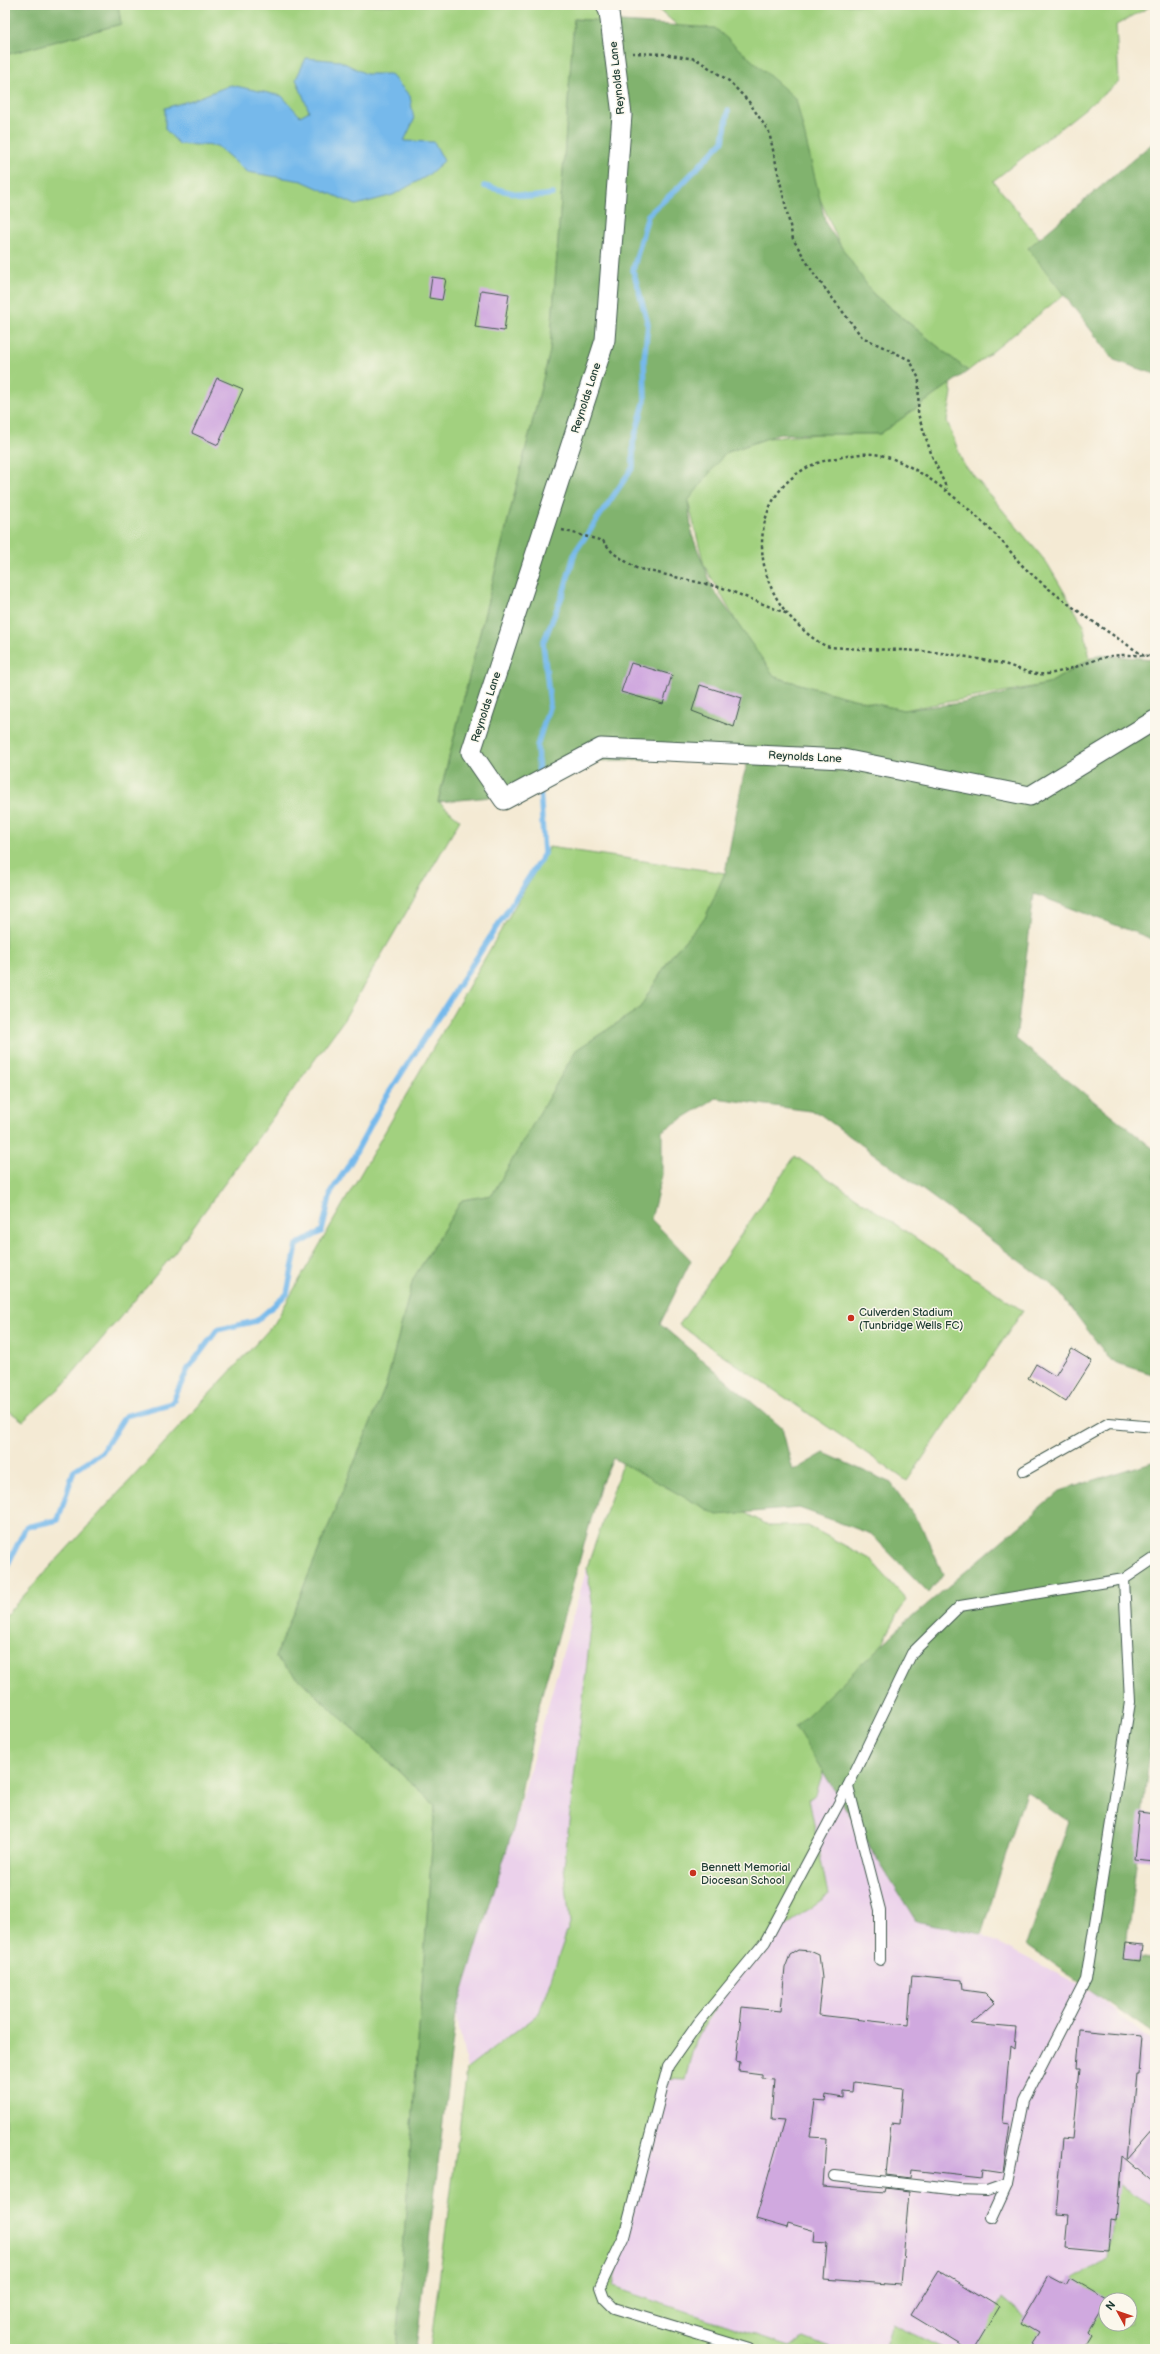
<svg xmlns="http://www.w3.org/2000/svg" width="1160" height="2354" font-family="'Balsamiq Sans',sans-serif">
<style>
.built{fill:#ebd1eb;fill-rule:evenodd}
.green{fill:#a2d17f;stroke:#60875a;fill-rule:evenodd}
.forest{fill:#81b36e;stroke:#507851}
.water{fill:#76b9eb;stroke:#4a7b90}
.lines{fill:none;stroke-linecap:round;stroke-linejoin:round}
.stream{stroke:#76b9eb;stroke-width:5.5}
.building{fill:#d0a9df}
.service-casing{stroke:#3f574c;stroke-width:12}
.minor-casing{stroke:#3f574c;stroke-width:21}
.path{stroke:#3f574c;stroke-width:2.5;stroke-dasharray:3 3;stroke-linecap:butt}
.service{stroke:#fff;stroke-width:10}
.minor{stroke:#fff;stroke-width:19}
.poi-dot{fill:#c8321e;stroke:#fbf7ec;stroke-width:1.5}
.labels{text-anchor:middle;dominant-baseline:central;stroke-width:3;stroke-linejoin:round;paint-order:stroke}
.street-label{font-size:11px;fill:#1f3d34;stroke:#fbf7ec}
.poi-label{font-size:11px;fill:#1f3d34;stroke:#fbf7ec;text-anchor:start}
</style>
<rect width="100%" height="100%" fill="#fbf7ec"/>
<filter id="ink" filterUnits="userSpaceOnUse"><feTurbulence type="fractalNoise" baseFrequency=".025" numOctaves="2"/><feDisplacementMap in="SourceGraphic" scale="8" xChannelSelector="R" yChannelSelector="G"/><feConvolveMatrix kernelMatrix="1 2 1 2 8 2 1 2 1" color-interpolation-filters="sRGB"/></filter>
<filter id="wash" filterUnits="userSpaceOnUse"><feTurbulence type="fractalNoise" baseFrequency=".012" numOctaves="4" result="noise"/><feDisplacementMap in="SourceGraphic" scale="16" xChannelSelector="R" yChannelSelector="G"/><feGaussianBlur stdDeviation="0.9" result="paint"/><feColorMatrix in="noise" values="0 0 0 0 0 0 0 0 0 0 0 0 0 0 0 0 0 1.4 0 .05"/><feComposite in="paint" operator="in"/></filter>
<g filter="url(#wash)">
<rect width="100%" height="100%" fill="#f4ead4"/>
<path class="built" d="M627 1451 770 1526H808L870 1559 906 1599 836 1732 916 1921 981 1934 1096 1994 1155 2045V2349H430L467 2069 456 2013 514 1826 587 1567ZM1106 2300H1130V2324H1106Z"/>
<g class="green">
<polygon points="118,5 601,5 606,21 574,19 550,351 438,801 460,820 343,1021 171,1257 63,1385 23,1421 5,1408 5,55 121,24"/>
<polygon points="654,5 1153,5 1116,25 1119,82 993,181 1077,284 968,371 855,279 792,135 734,75"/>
<polygon points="950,384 952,393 947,421 963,463 1047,563 1083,624 1090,659 1048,684 903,710 849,698 775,677 741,630 704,565 688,501 725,453 768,438 819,434 880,434"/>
<polygon points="549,847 725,873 705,918 672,955 639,1009 576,1050 492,1195 462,1200 413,1279 386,1385 275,1657 435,1805 396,2349 5,2349 5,1616 274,1324"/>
<polygon points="795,1156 1023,1311 907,1481 679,1325"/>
<polygon points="627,1451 770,1526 808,1526 870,1559 906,1599 836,1732 816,1794 809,1799 828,1895 752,1951 695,2040 685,2080 665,2079 613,2287 789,2346 804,2338 832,2349 430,2349 467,2069 539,2013 570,1923 564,1867 593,1609 587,1567"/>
<path d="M1116 2183 1155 2207V2349H973L1002 2298 1035 2326 1061 2287 1108 2258ZM1106 2300H1130V2324H1106Z"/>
<polygon points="892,2324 944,2349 884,2349"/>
</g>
<g class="forest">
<polygon points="5,5 118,5 121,24 5,55"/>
<polygon points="574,19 715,28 796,99 826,224 873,294 968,371 880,434 779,434 725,453 688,501 692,535 713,589 775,677 849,698 903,710 962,703 1048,684 1097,655 1155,659 1155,940 1034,894 1016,1039 1155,1150 1155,1375 1111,1361 1056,1288 817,1112 716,1098 662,1131 662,1175 651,1219 691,1260 660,1324 782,1428 793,1471 824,1453 891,1483 923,1529 943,1574 929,1593 871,1534 799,1508 717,1515 613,1458 601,1484 540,1701 514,1826 456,2013 416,2349 396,2349 435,1805 275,1657 386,1385 413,1279 462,1200 492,1195 576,1050 639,1009 672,955 705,918 725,873 743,778 750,755 575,762 512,795 438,802 550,351"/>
<polygon points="1155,141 1155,374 1114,360 1028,248"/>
<polygon points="1155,1461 1155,1710 1125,1955 1155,1960 1155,2035 1026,1945 1069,1822 1026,1791 981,1934 916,1921 795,1727 904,1624 1060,1491"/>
</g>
<polygon class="water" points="306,58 340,61 366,74 390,74 410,96 414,120 404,141 434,142 444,161 427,176 393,195 356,205 302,181 247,172 217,146 179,144 165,129 165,108 195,99 231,85 282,96 300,116 309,111 296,79"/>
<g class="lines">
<g class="stream">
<polyline points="484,186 530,197 553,194"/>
<polyline points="539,777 537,746 550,704 543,643 563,594 575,552 633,467 633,443 645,400 644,360 648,324 633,270 648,215 680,186 723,141 728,111"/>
<polyline points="5,1566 8,1564 26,1527 58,1520 74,1470 102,1452 125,1416 172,1403 188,1369 217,1330 256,1321 287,1294 297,1245 322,1231 331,1192 352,1160 383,1102 544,854 540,786"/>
</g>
</g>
<g id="blocks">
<g class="building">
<polygon points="432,277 446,279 442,300 429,298"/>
<polygon points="481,290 509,294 504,331 475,327"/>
<polygon points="217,378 243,389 218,445 192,433"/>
<polygon points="631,663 672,675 663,704 621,692"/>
<polygon points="700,685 742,698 734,727 692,711"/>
<polygon points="1072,1349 1092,1361 1066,1402 1028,1378 1036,1364 1055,1376"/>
<polygon points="1139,1812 1155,1814 1155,1861 1134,1859"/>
<polygon points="1125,1944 1142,1946 1140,1961 1123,1959"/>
<polygon points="798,1950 810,1951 819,1955 822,1978 818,2015 908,2025 912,1975 962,1980 963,1990 985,1993 995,2003 971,2024 1016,2028 1014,2048 1010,2045 1003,2123 1010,2124 1003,2172 983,2169 982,2178 911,2170 910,2178 886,2175 891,2123 900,2124 903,2088 854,2082 853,2092 843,2091 843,2098 826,2095 825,2102 815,2101 810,2137 826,2138 823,2187 884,2192 885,2188 909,2191 901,2285 824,2279 827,2243 814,2242 815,2231 788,2223 787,2228 756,2219 784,2121 771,2120 774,2079 762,2078 762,2074 739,2071 740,2062 736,2061 742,2007 781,2011 785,1968 790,1955"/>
<polygon points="1079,2030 1142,2036 1139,2075 1136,2075 1128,2160 1155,2129 1155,2184 1122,2156 1116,2220 1111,2219 1108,2251 1065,2247 1068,2215 1055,2214 1062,2138 1072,2139 1079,2069 1076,2069"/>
<polygon points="939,2270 999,2307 974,2349 967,2349 911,2315"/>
<polygon points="1049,2276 1066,2285 1070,2278 1107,2300 1087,2333 1090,2336 1082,2349 1041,2349 1032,2343 1039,2332 1022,2322"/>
</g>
</g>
</g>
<g filter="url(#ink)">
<use href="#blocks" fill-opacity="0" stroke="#3f574c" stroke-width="1"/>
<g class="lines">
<defs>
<g id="service">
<polyline points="1024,1471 1109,1423 1155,1427"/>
<polyline points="880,1960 880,1910 848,1786 912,1653 960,1606 1124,1579"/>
<polyline points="835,2176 959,2190 987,2191 1007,2184"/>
<polyline points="991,2219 1007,2184 1024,2101 1086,1980 1130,1702 1124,1579 1155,1558"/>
<polyline points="749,2349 614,2308 604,2298 600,2287 624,2237 668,2066 699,2022 765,1942 848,1786"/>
</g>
<polyline id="minor" points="606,5 609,12 622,115 605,340 471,752 504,800 601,748 843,759 1030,796 1155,720"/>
</defs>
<use href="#service" class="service-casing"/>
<use href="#minor" class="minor-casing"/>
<g class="path">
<polyline points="632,53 663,54 696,59 729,81 749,102 769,132 793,239 814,274 862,337 910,360 919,379 918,414 932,456 947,489"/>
<polyline points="562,530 603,541 613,553 636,568 723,588 788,614"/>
<path d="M1144 656C1104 629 1063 603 1027 570 1019 563 1012 553 1005 545 977 514 921 464 880 455 866 452 851 455 837 458 756 471 740 563 792 619 802 629 813 640 826 646 832 648 839 647 845 648 870 650 894 649 918 651 944 652 973 658 999 663 1016 666 1029 676 1046 674 1069 672 1089 660 1111 656 1125 654 1142 655 1155 657"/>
</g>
<use href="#service" class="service"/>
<use href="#minor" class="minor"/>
</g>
</g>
<g class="poi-dot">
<circle cx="851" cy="1318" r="4"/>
<circle cx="693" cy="1873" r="4"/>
</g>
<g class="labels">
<g class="street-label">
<text transform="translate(617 78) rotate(-96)">Reynolds Lane</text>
<text transform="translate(586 398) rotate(-72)">Reynolds Lane</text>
<text transform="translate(486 707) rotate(-72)">Reynolds Lane</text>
<text transform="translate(805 757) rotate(3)">Reynolds Lane</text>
</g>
<g class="poi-label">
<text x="859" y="1312">Culverden Stadium<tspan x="859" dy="13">(Tunbridge Wells FC)</tspan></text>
<text x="701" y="1867">Bennett Memorial<tspan x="701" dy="13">Diocesan School</tspan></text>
</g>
</g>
<rect width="1160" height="2354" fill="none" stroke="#fbf7ec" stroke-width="20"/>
<g transform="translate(1118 2312) rotate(310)"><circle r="19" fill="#fbf7ec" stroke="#a3ada2"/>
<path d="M0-3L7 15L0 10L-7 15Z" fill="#c8321e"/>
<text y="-6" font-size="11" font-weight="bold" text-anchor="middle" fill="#1f3d34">N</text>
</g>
</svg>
